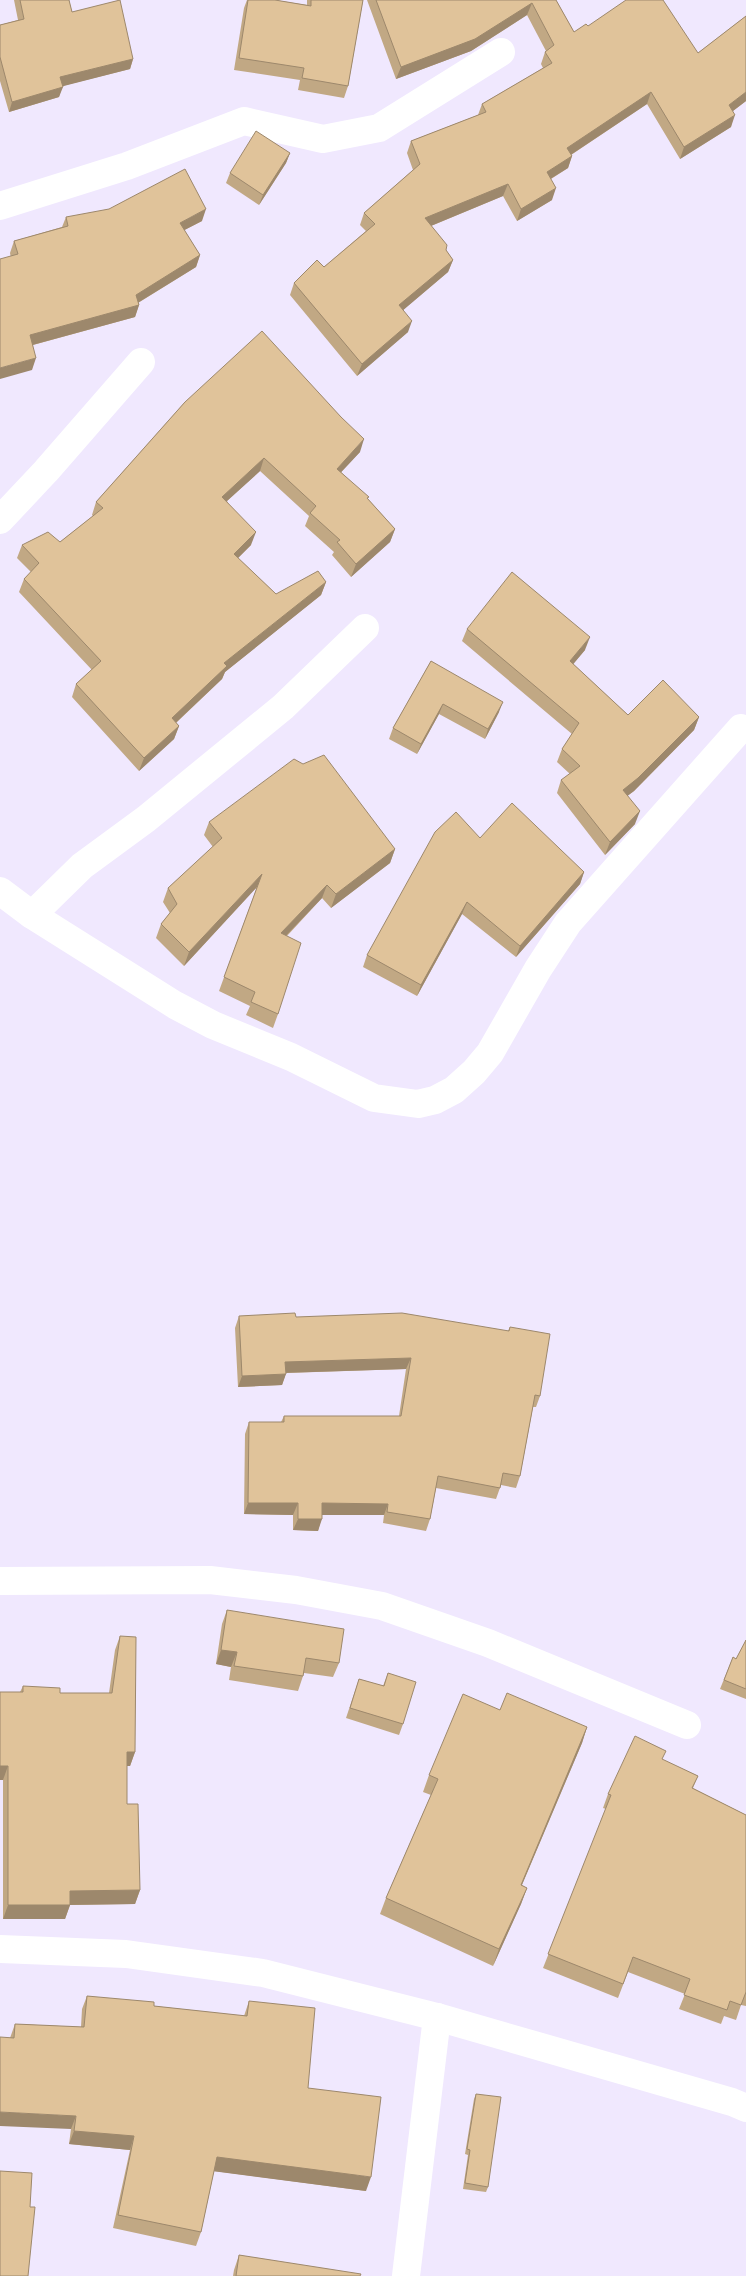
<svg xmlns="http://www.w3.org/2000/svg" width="746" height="2276" font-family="Helvetica,sans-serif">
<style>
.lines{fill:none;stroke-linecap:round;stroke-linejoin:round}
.minor{stroke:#fff;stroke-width:28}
.wall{fill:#c1a884}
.shaded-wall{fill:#9d886c}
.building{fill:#e0c39a;stroke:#9d886c}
</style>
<rect width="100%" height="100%" fill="#f0e8fe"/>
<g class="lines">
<g class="minor">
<polyline points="0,206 127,166 244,121 323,139 379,128 501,52"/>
<polyline points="0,520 46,471 141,362"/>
<polyline points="0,891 32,915 175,1005 213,1025 291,1057 374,1098 418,1104 435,1100 454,1090 474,1072 490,1053 538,969 568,923 741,728"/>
<polyline points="32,915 82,866 146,819 283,707 365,628"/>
<polyline points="0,1581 210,1580 296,1590 382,1606 488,1643 687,1725"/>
<polyline points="0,1949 126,1954 263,1973 437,2017 732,2102 746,2108"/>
<polyline points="406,2276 437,2017"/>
</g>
</g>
<g class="wall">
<polygon points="14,0 69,0 72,12 133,59 130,69 62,86 59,97 9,112 0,81 0,25 18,20"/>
<polygon points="247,0 275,0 307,5 307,0 363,0 348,86 344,98 298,90 300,80 234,70 244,8"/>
<polygon points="367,0 556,0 574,32 588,26 698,53 746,16 746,101 733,111 731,127 680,159 647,104 571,155 572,156 568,168 551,179 552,200 517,221 503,196 431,226 446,250 453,260 448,272 403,310 408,332 357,376 290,295 294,283 324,267 366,231 360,225 364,213 413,170 407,153 411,141 478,115 482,104 543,68 541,64 545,52 546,51 527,15 471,51 396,79"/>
<polygon points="290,153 286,163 259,205 226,183 230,173"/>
<polygon points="66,217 202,221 184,230 200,255 196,267 138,303 139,305 135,317 33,345 32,370 10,253 14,241 62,227"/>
<polygon points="185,402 360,452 341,472 368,499 395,529 390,542 351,577 332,555 334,552 305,526 309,516 260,471 227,501 251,545 238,558 276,594 326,582 321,595 225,672 222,679 176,723 179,726 174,739 139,771 72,697 76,684 92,670 19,592 24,579 31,572 17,558 22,545 60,542 93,516 92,515 96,502"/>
<polygon points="467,629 585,650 573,664 628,715 699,717 694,730 634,791 627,796 635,824 605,855 557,793 561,780 570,774 557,762 562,749 572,734 462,641"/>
<polygon points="431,661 499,712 485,739 439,714 417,754 389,739 393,728"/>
<polygon points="209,822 395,849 390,863 331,908 322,898 287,936 278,1014 273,1028 246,1015 250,1006 219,991 257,887 184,966 156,938 161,924 170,913 163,902 168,888 213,847 204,835"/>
<polygon points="480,838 584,872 580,884 516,957 462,914 417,996 363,967 367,955"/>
<polygon points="239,1316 296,1317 508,1331 510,1327 540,1396 536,1407 533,1407 520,1476 516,1488 501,1485 496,1499 436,1488 430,1519 426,1531 383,1523 384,1515 322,1515 318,1531 293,1530 293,1515 244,1514 245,1434 249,1422 281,1422 284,1416 399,1416 406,1369 286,1373 282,1385 238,1387 235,1328"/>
<polygon points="227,1610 339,1663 333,1677 304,1673 298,1691 229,1680 231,1667 216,1664 222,1624"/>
<polygon points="120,1636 135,1752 130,1766 127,1766 127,1804 140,1890 135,1904 70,1905 65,1919 3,1919 3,1780 0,1780 0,1692 20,1692 23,1686 60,1693 109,1693 115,1650"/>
<polygon points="746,1640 746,1699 720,1689 733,1657 736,1659"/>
<polygon points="388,1673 403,1724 399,1735 346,1718 359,1679 383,1686"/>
<polygon points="500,1710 587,1727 582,1743 522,1885 527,1888 521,1904 493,1966 380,1914 386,1898 431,1795 423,1792 429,1775"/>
<polygon points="663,1760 698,1776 693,1788 746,1815 746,2006 741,2005 736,2020 724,2016 721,2024 679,2009 685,1994 628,1972 618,1998 543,1968 606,1809 603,1808 608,1794"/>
<polygon points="87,1996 154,2006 244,2016 249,2001 308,2088 366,2191 214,2171 201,2232 196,2246 113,2228 130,2150 69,2144 71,2129 10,2038 15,2024 81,2027 82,2009"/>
<polygon points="476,2094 488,2187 486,2192 463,2189 468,2155 465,2154 474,2099"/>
<polygon points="239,2255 360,2276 233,2276 234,2270"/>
</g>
<g class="shaded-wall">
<polygon points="532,3 527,15 471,51 396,79 401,67"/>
<polygon points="133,59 130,69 56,88 60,77"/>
<polygon points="63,87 59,97 9,112 12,102"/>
<polygon points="651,92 647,104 563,160 567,148"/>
<polygon points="746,92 746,101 725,117 729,105"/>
<polygon points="735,115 731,127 680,159 684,147"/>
<polygon points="290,153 286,163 259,205 263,195"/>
<polygon points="572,156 568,168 542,184 547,172"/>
<polygon points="508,184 503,196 421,230 425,218"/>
<polygon points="556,188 552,200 517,221 521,209"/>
<polygon points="206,209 202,221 175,235 180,223"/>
<polygon points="200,255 196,267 131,307 136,295"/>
<polygon points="453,260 448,272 395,317 399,305"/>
<polygon points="139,305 135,317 25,347 30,335"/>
<polygon points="412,321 408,332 357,376 362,364"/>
<polygon points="36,358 32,370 0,379 0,368"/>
<polygon points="364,439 360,452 332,482 337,469"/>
<polygon points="264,458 260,471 217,510 222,497"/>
<polygon points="395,529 390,542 351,577 356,564"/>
<polygon points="256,532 251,545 229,567 234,554"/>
<polygon points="326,582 321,595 225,672 222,679 167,731 172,718 224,663"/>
<polygon points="590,637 585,650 565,674 570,661"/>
<polygon points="503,702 499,712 485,739 488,729"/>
<polygon points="443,704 439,714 417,754 421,744"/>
<polygon points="699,717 694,730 634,791 618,803 623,790"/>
<polygon points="179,726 174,739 139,771 144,758"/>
<polygon points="640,811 635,824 605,855 610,842"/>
<polygon points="395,849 390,863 331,908 336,894"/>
<polygon points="584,872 580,884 516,957 520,946"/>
<polygon points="262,874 257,887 184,966 189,952"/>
<polygon points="327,885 322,898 276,946 281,933"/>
<polygon points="467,902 462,914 417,996 421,985"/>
<polygon points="411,1358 406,1369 281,1373 285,1362"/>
<polygon points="286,1374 282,1385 238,1387 242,1376"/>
<polygon points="248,1503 298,1503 293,1515 244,1514"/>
<polygon points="322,1503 388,1504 384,1515 317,1515"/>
<polygon points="298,1519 322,1519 318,1531 293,1530"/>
<polygon points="221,1650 237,1652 231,1667 216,1664"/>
<polygon points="587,1727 582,1743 515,1901 521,1885"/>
<polygon points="127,1752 135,1752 130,1766 122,1766"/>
<polygon points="0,1766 8,1766 3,1780 0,1780"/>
<polygon points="527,1888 521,1904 493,1966 499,1949"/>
<polygon points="140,1890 135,1904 65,1905 70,1891"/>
<polygon points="8,1905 70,1905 65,1919 3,1919"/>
<polygon points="0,2112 76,2116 71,2129 0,2126"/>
<polygon points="74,2131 134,2136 130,2150 69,2144"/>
<polygon points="217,2157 371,2177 366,2191 212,2171"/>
</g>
<g class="building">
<polygon points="20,0 69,0 72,12 120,0 133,59 60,77 63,87 12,102 0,57 0,25 24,19"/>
<polygon points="248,0 275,0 311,6 311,0 363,0 348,86 302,78 304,68 239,58"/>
<polygon points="376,0 556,0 574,32 586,24 588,26 626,0 663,0 698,53 746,16 746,92 729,105 735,115 684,147 651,92 567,148 572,156 547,172 556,188 521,209 508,184 425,218 447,245 446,250 453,260 399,305 412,321 362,364 294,283 317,260 324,267 375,224 364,213 420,164 411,141 486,112 482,104 552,63 545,52 554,45 532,3 475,39 401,67"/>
<polygon points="256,131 290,153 263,195 230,173"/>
<polygon points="185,169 206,209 180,223 200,255 136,295 139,305 30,335 36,358 0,368 0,259 18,254 14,241 68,226 66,217 109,209"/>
<polygon points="262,331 341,417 364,439 337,469 369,497 367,498 395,529 356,564 337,542 340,540 310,513 316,506 264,458 222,497 256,532 234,554 276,594 318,571 326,582 224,663 227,666 172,718 179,726 144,758 76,684 101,661 24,579 39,563 22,545 48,532 60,542 103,508 96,502 185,402"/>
<polygon points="512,572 590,637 570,661 628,715 663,680 699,717 638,778 623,790 640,811 610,842 561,780 580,766 562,749 579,723 467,629"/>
<polygon points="431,661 503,702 488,729 443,704 421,744 393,728"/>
<polygon points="324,755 395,849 336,894 327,885 281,933 301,943 278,1014 251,1002 255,992 224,977 262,874 189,952 161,924 177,904 168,888 222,838 209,822 294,759 303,764"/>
<polygon points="512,803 584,872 520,946 467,902 421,985 367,955 435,832 456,812 480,838"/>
<polygon points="295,1313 296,1317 402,1313 509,1331 510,1327 550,1334 540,1396 535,1395 520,1476 503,1473 500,1488 438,1476 430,1519 387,1512 388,1504 322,1503 322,1519 298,1519 298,1503 248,1503 249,1422 284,1422 284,1416 401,1416 411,1358 285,1362 286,1374 242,1376 239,1316"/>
<polygon points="227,1610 344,1629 339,1663 306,1658 303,1676 234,1666 237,1652 221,1650"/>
<polygon points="120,1636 136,1637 135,1752 127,1752 127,1804 138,1804 140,1890 70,1891 70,1905 8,1905 8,1766 0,1766 0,1692 23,1692 23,1686 60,1688 60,1693 112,1693"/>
<polygon points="746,1640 746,1689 724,1680 733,1657 736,1659"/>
<polygon points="388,1673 416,1682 403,1724 350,1708 359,1679 384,1686"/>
<polygon points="507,1693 587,1727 521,1885 527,1888 499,1949 386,1898 438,1779 429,1775 463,1694 500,1710"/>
<polygon points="635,1736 666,1751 662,1759 698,1776 692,1788 746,1815 746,1992 741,2005 730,2001 727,2010 684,1995 690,1979 633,1957 623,1984 548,1954 611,1795 608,1794"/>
<polygon points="87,1996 154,2002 154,2006 247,2016 249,2001 315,2008 308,2088 381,2097 371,2177 217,2157 201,2232 118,2215 134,2136 74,2131 76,2116 0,2112 0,2037 14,2038 15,2024 84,2027"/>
<polygon points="476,2094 501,2097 488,2187 465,2183 470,2150 467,2149"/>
<polygon points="0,2171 32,2173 30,2207 35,2207 28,2276 0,2276"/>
<polygon points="239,2255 361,2274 360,2276 236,2276"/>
</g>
</svg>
